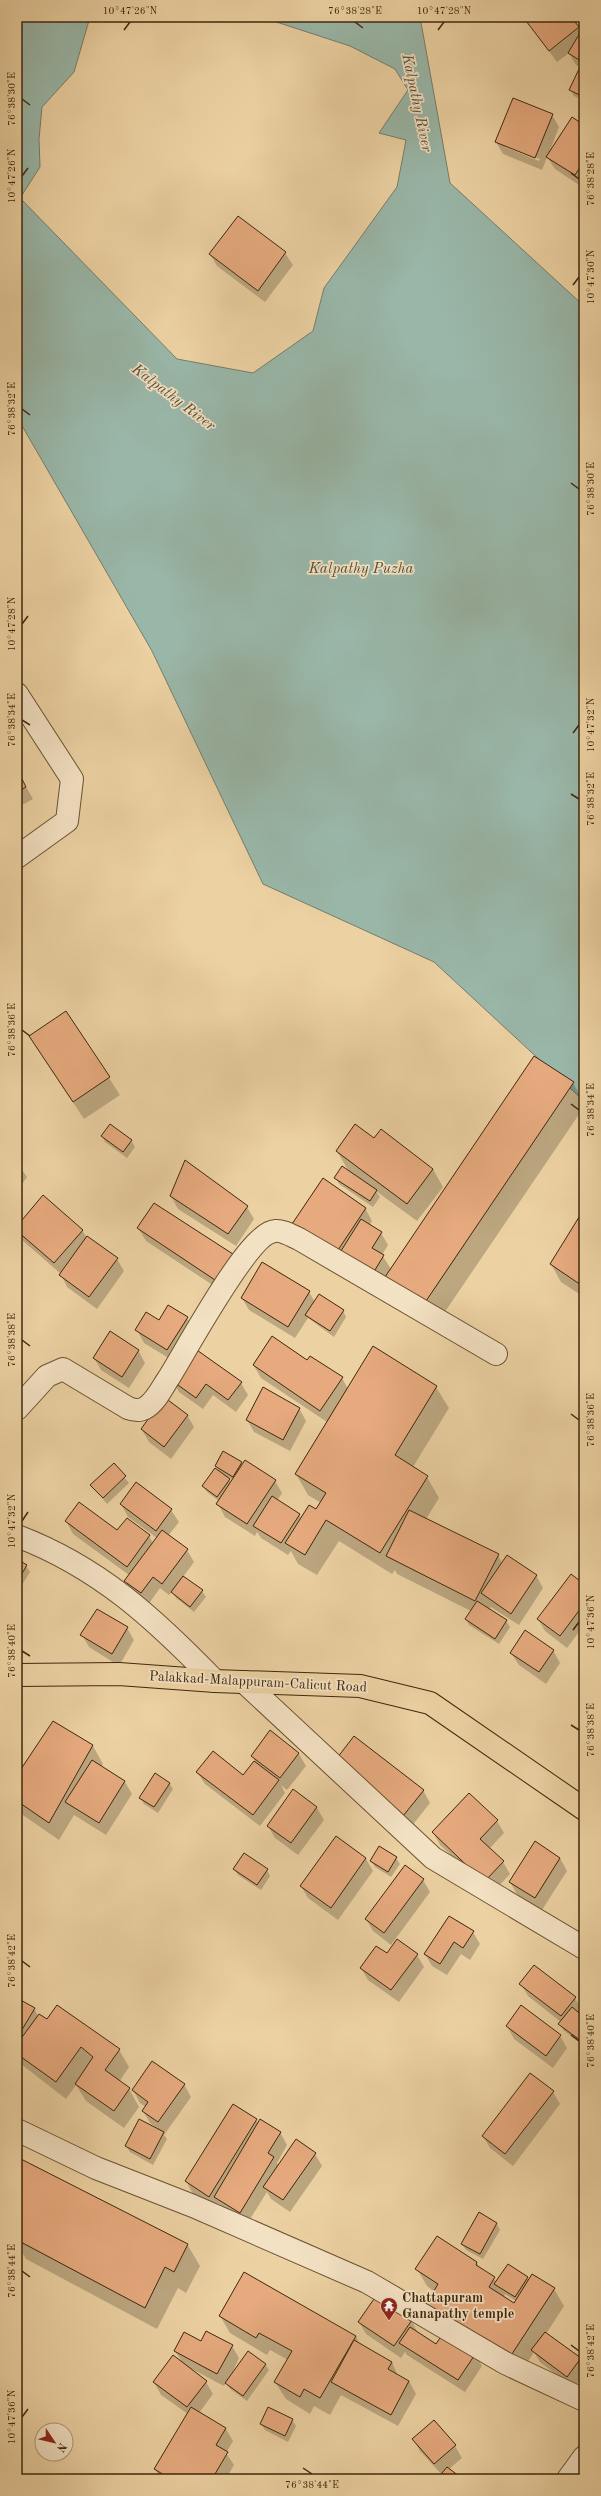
<svg xmlns="http://www.w3.org/2000/svg" width="601" height="2496" font-family="'Old Standard TT',serif">
<style>
.water{fill:#99b7a9;stroke:#757e6b}
.shadow{fill:#0003;fill-rule:evenodd}
.building{fill:#e6aa7e;stroke:#3e280d}
.lines{fill:none;stroke-linecap:round;stroke-linejoin:round}
.minor-casing{stroke:#6a5232;stroke-width:24}
.trunk-casing{stroke:#3e280d;stroke-width:24}
.minor{stroke:#f3e1c3;stroke-width:22}
.trunk{stroke:#ecd1a2;stroke-width:22}
.ticks{fill:none;stroke:#3e280d;stroke-width:1.5}
.labels{text-anchor:middle;dominant-baseline:central;stroke-width:3.5;stroke-linejoin:round;paint-order:stroke}
.street-label{font-size:14px;fill:#3e280d;stroke:#f3e1c3}
.poi-label{font-size:14px;font-weight:bold;fill:#3e280d;stroke:#f3e1c3;text-anchor:start}
.water-label{font-size:15px;font-style:italic;fill:#554c34;stroke:#f3e1c3}
.neatline{fill:none;stroke:#3e280d;stroke-width:1.5}
.ticks-label{font-size:10px;text-anchor:middle;fill:#3e280d}
</style>
<rect width="100%" height="100%" fill="#ecd1a2"/>
<filter id="stains"><feTurbulence type="fractalNoise" baseFrequency=".005" numOctaves="4"/><feColorMatrix values="0 0 0 0 .2 0 0 0 0 .09 0 0 0 0 .02 0 0 0 .5 -.17"/></filter>
<radialGradient id="worn" r=".72"><stop offset=".6" stop-color="#630" stop-opacity="0"/><stop offset="1" stop-color="#630" stop-opacity=".3"/></radialGradient>
<polygon class="water" points="17,17 90,17 74,72 42,107 39,139 40,167 20,198 177,359 253,373 313,331 324,288 397,187 406,140 379,133 408,90 395,69 350,46 261,17 420,17 450,183 584,306 584,1101 434,962 263,884 152,651 17,417"/>
<g class="shadow">
<polygon points="524,17 570,17 581,33 584,28 584,70 576,65 569,53 557,62"/>
<polygon points="584,73 584,101 574,96 571,90"/>
<path d="M552 115 559 127 549 153 584 126 582 187 555 169 547 157 542 170 503 154 496 142ZM505 145 540 159 539 161 505 147Z"/>
<polygon points="238,218 285,253 293,265 265,302 217,266 210,254"/>
<polygon points="17,771 33,799 17,808"/>
<polygon points="66,1012 120,1095 84,1119 30,1037"/>
<polygon points="573,1083 584,1102 584,1107 436,1325 399,1299 386,1276 379,1286 300,1236 365,1208 372,1221 369,1226 381,1233 388,1245 382,1255 391,1269"/>
<polygon points="102,1136 131,1140 135,1147 127,1158 105,1142"/>
<polygon points="374,1140 433,1169 443,1187 417,1221 376,1191 380,1197 373,1207 339,1184 336,1178 349,1172 337,1151"/>
<polygon points="17,1162 27,1177 17,1191"/>
<polygon points="171,1196 247,1207 254,1219 236,1246 178,1209"/>
<polygon points="584,1211 584,1297 561,1282 551,1264"/>
<polygon points="17,1227 82,1230 87,1238 117,1259 124,1271 97,1309 67,1287 61,1274 23,1241"/>
<polygon points="138,1228 235,1257 226,1294 146,1241"/>
<polygon points="263,1264 309,1292 315,1302 343,1311 346,1317 334,1337 308,1318 295,1338 249,1310 242,1298"/>
<polygon points="187,1318 194,1330 175,1362 144,1343 137,1330 159,1321"/>
<path d="M272 1338 308 1361 342 1378 348 1389 436 1387 449 1408 413 1467 427 1477 439 1498 426 1519 498 1555 502 1563 536 1575 543 1588 519 1625 491 1607 489 1610 506 1621 510 1627 499 1644 469 1625 466 1619 471 1611 397 1574 395 1570 392 1574 339 1541 317 1575 298 1564 291 1551 288 1555 261 1538 257 1532 255 1536 225 1517 218 1504 219 1501 207 1492 203 1486 220 1473 216 1466 241 1463 243 1465 245 1462 275 1481 282 1493 277 1501 299 1514 301 1518 316 1511 321 1503 308 1495 296 1474 327 1422 261 1378 254 1366ZM228 1477 233 1480 231 1483Z"/>
<polygon points="138,1350 145,1363 129,1388 101,1370 94,1358"/>
<polygon points="172,1380 241,1383 248,1395 236,1412 213,1395 203,1409 179,1392"/>
<polygon points="299,1408 306,1421 290,1451 254,1432 247,1420"/>
<polygon points="187,1415 194,1427 171,1459 149,1442 142,1430"/>
<polygon points="114,1465 129,1483 107,1504 92,1485"/>
<polygon points="136,1484 171,1510 179,1522 168,1536 187,1550 194,1562 183,1577 202,1591 206,1597 194,1612 176,1598 172,1592 169,1595 160,1588 148,1605 132,1593 125,1581 129,1575 73,1534 66,1521 149,1536 153,1543 157,1538 128,1517 121,1504"/>
<polygon points="17,1560 26,1566 30,1572 17,1593"/>
<polygon points="584,1585 584,1625 567,1648 545,1631 538,1619"/>
<polygon points="127,1628 134,1640 119,1666 89,1647 82,1635"/>
<polygon points="553,1650 560,1663 546,1684 519,1665 511,1653"/>
<polygon points="53,1722 93,1746 103,1764 101,1767 125,1782 132,1794 106,1835 74,1815 59,1840 17,1811 17,1776"/>
<polygon points="271,1732 299,1754 306,1766 287,1790 281,1785 285,1793 260,1826 205,1784 197,1772 244,1776 255,1761 252,1756"/>
<polygon points="342,1775 423,1790 430,1803 411,1827"/>
<polygon points="169,1783 173,1789 158,1813 144,1804 140,1798"/>
<polygon points="293,1791 317,1808 324,1820 298,1855 275,1838 268,1826"/>
<polygon points="469,1795 497,1821 504,1833 489,1849 503,1862 510,1874 492,1893 440,1845 433,1832"/>
<polygon points="336,1837 366,1859 373,1871 338,1920 308,1898 301,1886"/>
<polygon points="396,1858 400,1864 391,1877 375,1867 371,1861"/>
<polygon points="560,1858 567,1871 542,1910 517,1894 510,1882"/>
<polygon points="234,1869 267,1870 270,1876 261,1890 238,1875"/>
<polygon points="423,1880 430,1892 391,1945 373,1931 366,1919"/>
<polygon points="473,1932 480,1944 470,1960 461,1954 447,1975 432,1966 425,1954"/>
<polygon points="417,1955 424,1967 399,2002 368,1980 361,1968"/>
<polygon points="521,1984 575,1998 582,2010 579,2014 584,2018 584,2046 563,2030 561,2022 528,1996"/>
<polygon points="17,1999 34,2008 38,2016 119,2050 129,2067 119,2082 129,2089 139,2107 124,2128 86,2101 76,2085 66,2099 21,2064 17,2072"/>
<polygon points="507,2026 560,2036 567,2048 553,2068 514,2039"/>
<polygon points="184,2084 191,2097 164,2135 167,2139 153,2165 130,2152 126,2146 158,2129 150,2123 143,2111 146,2107 140,2103 133,2090"/>
<polygon points="553,2092 560,2104 513,2166 490,2148 483,2136"/>
<polygon points="256,2120 259,2124 280,2132 287,2145 277,2163 279,2166 315,2154 322,2166 290,2212 271,2199 267,2192 247,2224 222,2209 219,2203 216,2208 193,2194 186,2181"/>
<polygon points="17,2158 187,2244 200,2266 186,2293 178,2288 157,2329 26,2259 17,2244"/>
<polygon points="497,2224 500,2230 483,2259 466,2250 462,2244"/>
<path d="M476 2262 480 2268 497 2282 508 2265 529 2280 554 2289 564 2306 546 2334 580 2359 584 2366V2375L574 2388 540 2362 534 2352 519 2376 435 2292 427 2286 417 2269ZM505 2294 516 2301 514 2304 504 2297Z"/>
<polygon points="220,2316 356,2336 360,2345 392,2362 398,2376 409,2381 416,2394 398,2426 341,2395 330,2415 314,2406 310,2414 286,2399 275,2382 288,2360 270,2350 267,2355 230,2333"/>
<polygon points="411,2320 418,2333 437,2345 475,2354 482,2366 465,2392 407,2355 405,2352 401,2358 366,2334 359,2322"/>
<polygon points="201,2342 232,2346 239,2358 230,2378 265,2364 269,2370 247,2401 230,2389 226,2383 224,2386 188,2367 206,2382 213,2394 199,2413 226,2429 233,2441 226,2453 234,2465 226,2479 161,2479 155,2469 188,2414 161,2395 154,2382 183,2364 175,2351"/>
<polygon points="292,2420 296,2426 288,2442 265,2430 261,2424"/>
<polygon points="413,2439 455,2446 462,2458 449,2469 461,2479 439,2479 442,2475 420,2451"/>
</g>
<g class="building">
<polygon points="523,17 571,17 579,27 549,51"/>
<polygon points="584,26 584,63 568,53"/>
<polygon points="579,69 584,72 584,97 569,90"/>
<polygon points="513,98 553,114 535,158 495,142"/>
<polygon points="572,117 584,125 584,161 575,175 546,157"/>
<polygon points="238,216 286,252 258,291 209,254"/>
<polygon points="17,769 26,787 17,792"/>
<polygon points="66,1011 110,1077 73,1102 29,1036"/>
<polygon points="534,1056 574,1082 424,1304 385,1277"/>
<polygon points="110,1124 132,1140 123,1152 101,1136"/>
<polygon points="355,1124 374,1138 381,1129 433,1169 407,1204 336,1151"/>
<polygon points="185,1160 248,1206 228,1234 170,1196"/>
<polygon points="17,1161 21,1164 17,1169"/>
<polygon points="342,1166 377,1190 370,1201 334,1178"/>
<polygon points="323,1178 366,1208 336,1253 292,1224"/>
<polygon points="43,1195 83,1230 54,1263 17,1231 17,1226"/>
<polygon points="154,1203 236,1256 218,1282 137,1228"/>
<polygon points="584,1209 584,1287 550,1264"/>
<polygon points="361,1219 382,1232 372,1248 384,1255 372,1275 339,1254"/>
<polygon points="87,1236 118,1258 89,1297 59,1275"/>
<polygon points="262,1262 310,1291 288,1327 241,1298"/>
<polygon points="319,1294 344,1310 330,1331 305,1315"/>
<polygon points="168,1305 188,1317 167,1350 135,1330 146,1312 159,1320"/>
<polygon points="110,1331 139,1350 122,1377 93,1358"/>
<polygon points="272,1336 307,1360 310,1356 343,1377 320,1411 253,1365"/>
<polygon points="373,1346 437,1386 395,1455 428,1476 380,1553 326,1520 305,1555 285,1543 309,1505 316,1509 326,1493 295,1474"/>
<polygon points="194,1348 242,1382 228,1400 206,1384 196,1398 171,1380"/>
<polygon points="263,1387 300,1408 283,1440 246,1420"/>
<polygon points="164,1397 188,1415 164,1447 141,1429"/>
<polygon points="223,1451 242,1462 233,1477 215,1466"/>
<polygon points="245,1460 276,1480 247,1524 216,1504"/>
<polygon points="114,1463 126,1476 103,1498 90,1485"/>
<polygon points="215,1468 230,1479 217,1497 202,1486"/>
<polygon points="136,1482 172,1509 156,1531 120,1504"/>
<polygon points="272,1496 300,1514 281,1543 253,1526"/>
<polygon points="79,1502 117,1530 127,1518 150,1535 127,1567 65,1521"/>
<polygon points="409,1510 499,1554 475,1601 386,1556"/>
<polygon points="162,1530 188,1549 162,1584 153,1577 141,1593 124,1581"/>
<polygon points="507,1555 537,1575 511,1614 481,1593"/>
<polygon points="17,1559 27,1565 17,1582"/>
<polygon points="571,1574 584,1584 584,1604 560,1636 537,1619"/>
<polygon points="183,1576 203,1590 190,1607 171,1592"/>
<polygon points="477,1601 507,1620 495,1639 465,1619"/>
<polygon points="97,1609 128,1627 112,1654 80,1635"/>
<polygon points="525,1630 554,1650 539,1672 510,1653"/>
<polygon points="53,1721 93,1745 49,1823 17,1801 17,1775"/>
<polygon points="270,1730 299,1753 280,1778 251,1756"/>
<polygon points="354,1736 424,1790 403,1816 334,1762"/>
<polygon points="213,1751 243,1775 254,1761 279,1780 253,1815 196,1772"/>
<polygon points="92,1760 125,1781 99,1823 65,1802"/>
<polygon points="155,1773 170,1783 154,1807 139,1798"/>
<polygon points="293,1789 317,1807 291,1843 267,1826"/>
<polygon points="469,1793 498,1820 480,1839 504,1861 484,1882 432,1832"/>
<polygon points="336,1836 366,1858 331,1908 300,1886"/>
<polygon points="535,1841 560,1858 535,1898 509,1882"/>
<polygon points="379,1846 397,1857 388,1872 370,1861"/>
<polygon points="244,1853 268,1869 257,1885 233,1869"/>
<polygon points="405,1865 424,1879 384,1933 365,1919"/>
<polygon points="449,1916 474,1931 463,1948 454,1942 440,1964 424,1954"/>
<polygon points="397,1939 418,1954 391,1990 360,1968 376,1946 387,1953"/>
<polygon points="534,1965 576,1997 561,2016 519,1984"/>
<polygon points="17,1998 35,2008 17,2038"/>
<polygon points="57,2005 120,2049 105,2070 130,2088 114,2111 75,2084 93,2057 81,2047 56,2082 17,2054 17,2044 39,2014 47,2019"/>
<polygon points="521,2005 561,2035 546,2056 506,2026"/>
<polygon points="572,2007 584,2017 584,2043 558,2024"/>
<polygon points="152,2061 185,2084 158,2122 142,2111 148,2102 132,2090"/>
<polygon points="530,2073 554,2091 505,2154 482,2136"/>
<polygon points="233,2104 257,2119 209,2197 185,2181"/>
<polygon points="139,2119 164,2132 150,2159 125,2146"/>
<polygon points="260,2119 281,2132 268,2153 274,2157 240,2213 214,2197"/>
<polygon points="296,2139 316,2153 283,2200 263,2187"/>
<polygon points="17,2157 188,2244 174,2272 165,2267 145,2308 17,2240"/>
<polygon points="479,2212 497,2223 480,2254 461,2244"/>
<polygon points="437,2236 477,2262 476,2265 495,2277 489,2287 514,2303 532,2274 555,2288 508,2360 425,2306 438,2284 415,2269"/>
<polygon points="508,2264 528,2277 515,2297 494,2284"/>
<polygon points="244,2272 356,2336 320,2398 304,2389 300,2397 274,2382 292,2351 259,2333 256,2338 219,2316"/>
<polygon points="376,2296 412,2320 394,2346 358,2322"/>
<polygon points="410,2327 436,2344 444,2332 476,2353 458,2380 399,2343"/>
<polygon points="206,2331 233,2345 217,2374 174,2351 184,2332 201,2341"/>
<polygon points="545,2332 581,2358 567,2377 531,2350"/>
<polygon points="354,2340 392,2362 388,2369 409,2381 391,2415 331,2382"/>
<polygon points="248,2351 266,2364 243,2396 225,2383"/>
<polygon points="173,2355 207,2381 187,2407 153,2382"/>
<polygon points="191,2407 226,2428 216,2445 228,2452 212,2479 192,2479 184,2475 182,2479 171,2479 154,2469"/>
<polygon points="268,2407 293,2419 285,2436 260,2424"/>
<polygon points="434,2420 456,2445 434,2464 412,2439"/>
<polygon points="447,2467 463,2479 437,2479"/>
</g>
<g class="lines">
<defs>
<g id="minor">
<polyline points="17,694 72,779 67,821 17,857"/>
<path d="M17 1409 47 1376 63 1369 128 1408C133 1410 140 1411 145 1408 155 1403 162 1388 168 1379 185 1353 248 1233 275 1231 282 1230 292 1236 299 1239L496 1354"/>
<path d="M17 1536C99 1567 155 1619 215 1681"/>
<polyline points="244,1682 433,1858 584,1948"/>
<polyline points="17,2130 96,2168 193,2206 367,2282 505,2363 584,2400"/>
<polyline points="568,2479 584,2457"/>
</g>
<polyline id="trunk" points="17,1675 119,1674 215,1681 360,1686 430,1703 584,1809"/>
</defs>
<use href="#minor" class="minor-casing"/>
<use href="#trunk" class="trunk-casing"/>
<use href="#minor" class="minor"/>
<use href="#trunk" class="trunk"/>
</g>
<path class="ticks" d="M355 22 363 28M124 30 130 22M438 30 444 22M22 99 30 105M571 173 579 179M22 176 28 168M573 285 579 277M22 409 30 415M571 483 579 489M22 624 28 616M22 720 30 725M573 733 579 725M571 794 579 799M22 1030 30 1036M571 1104 579 1110M22 1340 30 1346M571 1414 579 1420M22 1521 28 1512M573 1630 579 1622M22 1651 30 1656M571 1725 579 1730M22 1961 30 1967M571 2035 579 2041M22 2271 30 2277M571 2345 579 2351M22 2417 28 2409M303 2468 312 2474"/>
<defs>
<symbol id="temple-pin" viewBox="-11 -11 22 30"><path d="M0 17L-7.5 6A9.5 9.5 0 1 1 7.5 6Z" fill="#8f2418" stroke="#f3e1c3"/><path d="M0-6L5-2H3V0L6.5 2.5H4V6H1.5V3h-3V6H-4V2.5H-6.5L-3 0V-2H-5Z" fill="#fff"/></symbol>
</defs>
<g fill-rule="evenodd">
<use href="#temple-pin" x="379" y="2296" width="20" height="27"/>
</g>
<g class="labels">
<g class="street-label">
<text transform="translate(258 1682) rotate(3)">Palakkad-Malappuram-Calicut Road</text>
</g>
<g class="poi-label">
<text x="402" y="2298">Chattapuram<tspan x="402" dy="16">Ganapathy temple</tspan></text>
</g>
<g class="water-label">
<text transform="translate(416 103) rotate(78)">Kalpathy River</text>
<text transform="translate(173 398) rotate(37)">Kalpathy River</text>
<text x="361" y="569">Kalpathy Puzha</text>
</g>
</g>
<rect width="601" height="2496" fill="none" stroke="#ecd1a2" stroke-width="44"/>
<g transform="translate(54 2442) rotate(125)"><circle r="19" fill="#f3e1c3" stroke="#ab977a"/>
<path d="M0-3L7 15L0 10L-7 15Z" fill="#8f2418"/>
<text y="-6" font-size="11" font-weight="bold" text-anchor="middle" fill="#3e280d">N</text>
</g>
<rect x="22" y="22" width="557" height="2452" class="neatline"/>
<g class="ticks-label">
<text x="130" y="14">10°47'26"N</text>
<text x="355" y="14">76°38'28"E</text>
<text x="444" y="14">10°47'28"N</text>
<text transform="translate(11 99) rotate(-90)" y="4">76°38'30"E</text>
<text transform="translate(11 176) rotate(-90)" y="4">10°47'26"N</text>
<text transform="translate(590 179) rotate(-90)" y="4">76°38'28"E</text>
<text transform="translate(590 277) rotate(-90)" y="4">10°47'30"N</text>
<text transform="translate(11 409) rotate(-90)" y="4">76°38'32"E</text>
<text transform="translate(590 489) rotate(-90)" y="4">76°38'30"E</text>
<text transform="translate(11 624) rotate(-90)" y="4">10°47'28"N</text>
<text transform="translate(11 720) rotate(-90)" y="4">76°38'34"E</text>
<text transform="translate(590 725) rotate(-90)" y="4">10°47'32"N</text>
<text transform="translate(590 799) rotate(-90)" y="4">76°38'32"E</text>
<text transform="translate(11 1030) rotate(-90)" y="4">76°38'36"E</text>
<text transform="translate(590 1110) rotate(-90)" y="4">76°38'34"E</text>
<text transform="translate(11 1340) rotate(-90)" y="4">76°38'38"E</text>
<text transform="translate(590 1420) rotate(-90)" y="4">76°38'36"E</text>
<text transform="translate(11 1521) rotate(-90)" y="4">10°47'32"N</text>
<text transform="translate(590 1622) rotate(-90)" y="4">10°47'36"N</text>
<text transform="translate(11 1651) rotate(-90)" y="4">76°38'40"E</text>
<text transform="translate(590 1730) rotate(-90)" y="4">76°38'38"E</text>
<text transform="translate(11 1961) rotate(-90)" y="4">76°38'42"E</text>
<text transform="translate(590 2041) rotate(-90)" y="4">76°38'40"E</text>
<text transform="translate(11 2271) rotate(-90)" y="4">76°38'44"E</text>
<text transform="translate(590 2351) rotate(-90)" y="4">76°38'42"E</text>
<text transform="translate(11 2417) rotate(-90)" y="4">10°47'36"N</text>
<text x="312" y="2488">76°38'44"E</text>
</g>
<rect width="100%" height="100%" filter="url(#stains)"/>
<rect width="100%" height="100%" fill="url(#worn)"/>
</svg>
